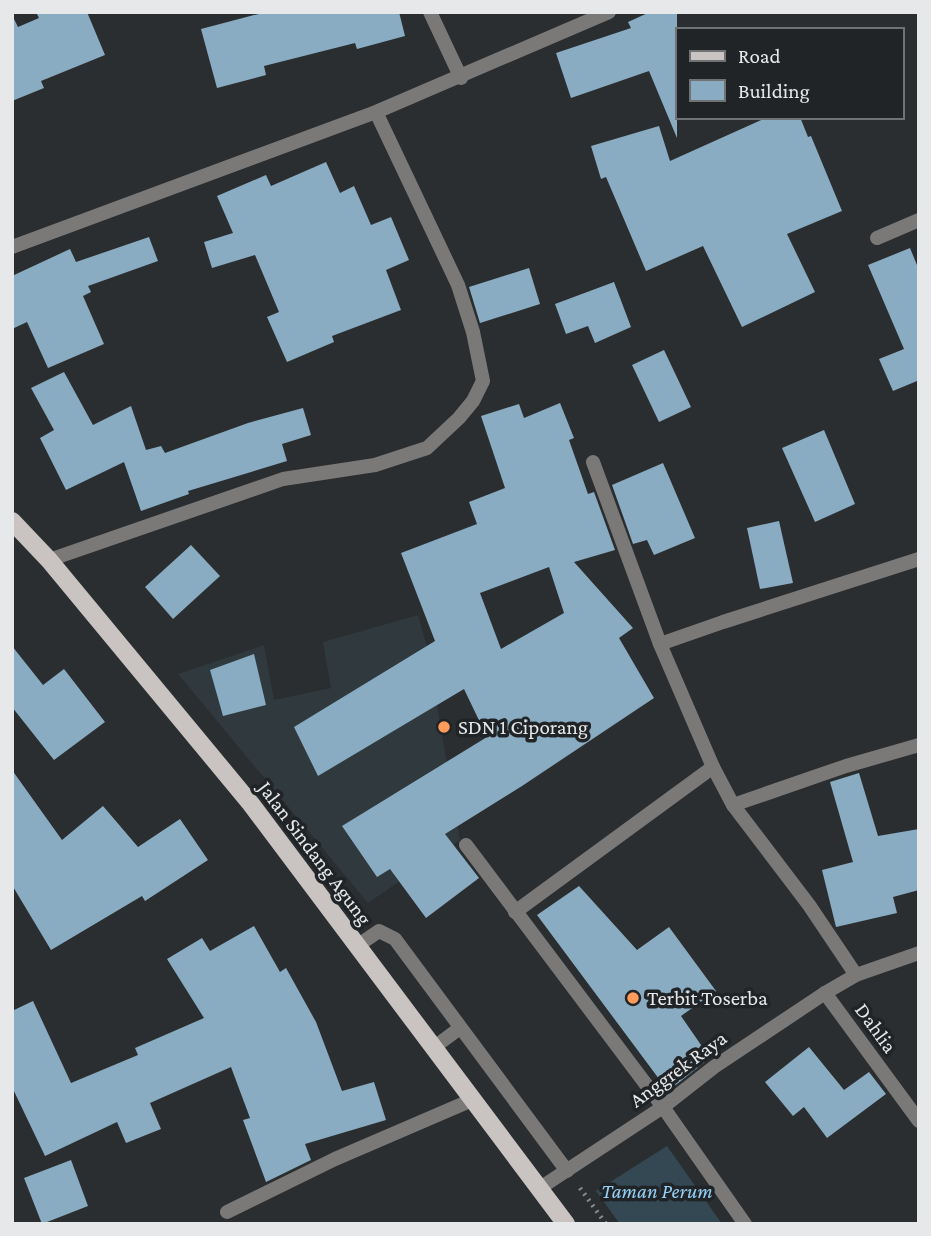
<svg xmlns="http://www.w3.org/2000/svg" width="931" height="1236" font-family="'Crimson Pro',serif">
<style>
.built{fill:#2f393e}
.green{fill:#344854}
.building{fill:#89acc2;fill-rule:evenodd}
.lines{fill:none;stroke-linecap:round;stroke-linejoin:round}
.path{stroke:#87898b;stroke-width:4.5;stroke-dasharray:2 5;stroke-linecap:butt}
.service{stroke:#7b7978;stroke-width:14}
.minor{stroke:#7b7978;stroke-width:14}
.tertiary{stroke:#7b7978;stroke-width:14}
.primary{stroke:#c9c4c2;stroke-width:18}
.poi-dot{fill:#ff9b5b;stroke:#212427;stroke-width:2.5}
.labels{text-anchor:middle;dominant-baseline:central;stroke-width:7;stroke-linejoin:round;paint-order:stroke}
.poi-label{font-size:21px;fill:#e6e8ea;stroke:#212427;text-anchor:start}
.street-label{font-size:21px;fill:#e6e8ea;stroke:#212427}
.park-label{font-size:21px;font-style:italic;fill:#94d0f4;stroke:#212427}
</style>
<rect width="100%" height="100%" fill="#2b2e30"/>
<polygon class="built" points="418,615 427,647 460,840 368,903 178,674 264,645 274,700 331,688 323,642"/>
<polygon class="green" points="667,1146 722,1224 620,1224 596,1191"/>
<g class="building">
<polygon points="36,12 87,12 105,55 41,81 44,88 12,101 12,15 18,27 39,18"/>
<polygon points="266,12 399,12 405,36 357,49 355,43 264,66 266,75 217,88 201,29"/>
<polygon points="650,12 677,12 677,138 649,71 571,98 556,53 631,28 628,22"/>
<polygon points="768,117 800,117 808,137 811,136 842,211 787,234 815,292 742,327 703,246 646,271 606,177 601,179 591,146 659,126 670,161"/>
<polygon points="326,162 340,193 354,186 371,225 391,217 409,260 386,270 401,310 332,336 334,342 287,362 267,317 279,312 255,255 212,268 204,242 233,233 217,196 266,175 271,186"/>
<polygon points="149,237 158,261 88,286 91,292 83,296 104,344 48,368 27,322 12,329 12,276 70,249 76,262"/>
<polygon points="910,248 919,270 919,384 917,381 893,391 879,359 904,349 868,265"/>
<polygon points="529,268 540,304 480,323 469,287"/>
<polygon points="614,282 631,327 595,343 588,326 566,334 555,304"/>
<polygon points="664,350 691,407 659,422 632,365"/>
<polygon points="64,372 93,425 131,406 146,450 161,446 165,453 248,423 303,408 311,435 282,444 287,461 188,491 189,494 141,511 124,462 66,490 40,438 54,430 31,388"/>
<path d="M560 403 574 438 569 440 588 494 594 492 615 550 574 562 633 628 619 638 654 698 522 786 445 834 479 878 426 918 390 869 377 877 342 826 487 737 464 689 318 776 294 727 435 641 401 553 477 524 469 502 505 488 481 416 519 404 524 418ZM549 567 564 613 501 649 480 593Z"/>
<polygon points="824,430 855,504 815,522 782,448"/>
<polygon points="663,463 695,538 654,555 647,540 633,544 612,485"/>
<polygon points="779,521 793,583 760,589 747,528"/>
<polygon points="191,545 220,576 173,619 145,587"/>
<polygon points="12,646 43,685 64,669 105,722 54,760 12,707"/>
<polygon points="254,654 266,705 223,716 210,670"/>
<polygon points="12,770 62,840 103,806 138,847 180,819 208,860 145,901 142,896 51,950 12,885"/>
<polygon points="859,773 878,836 919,829 919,890 893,897 897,913 836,927 822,870 853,862 830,782"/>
<polygon points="579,886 637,950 669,927 716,991 681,1016 710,1058 668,1091 537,915"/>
<polygon points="254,926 280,972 286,968 316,1022 342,1091 374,1082 386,1120 305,1144 311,1160 266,1182 243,1120 250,1118 231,1067 150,1103 161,1129 126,1143 117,1122 45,1156 12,1087 12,1011 33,1001 71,1083 138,1055 135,1048 204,1018 167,959 202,938 210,951"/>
<polygon points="809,1047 844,1090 869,1072 886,1094 827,1138 804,1107 793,1116 765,1082"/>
<polygon points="71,1160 88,1206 42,1224 24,1178"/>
</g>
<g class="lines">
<polyline class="path" points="580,1188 606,1224"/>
<g class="service">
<polyline points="357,946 379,931 395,939 567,1171"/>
<polyline points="433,1048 460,1028"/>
</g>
<g class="minor">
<polyline points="430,12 461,78"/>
<polyline points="877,238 919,220"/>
<polyline points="593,462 660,644 713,767 733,805 809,905 856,975"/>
<polyline points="49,560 283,479 375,465 427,448 459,418 473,401 483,381 473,332 458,285 376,112"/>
<polyline points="660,644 723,622 919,559"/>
<polyline points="733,805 846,766 919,745"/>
<polyline points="466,845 663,1107 745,1224"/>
<polyline points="515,912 713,767"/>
<polyline points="825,993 919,1121"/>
<polyline points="540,1188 663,1107 714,1067 825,993 856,975 919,953"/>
<polyline points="227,1212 335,1159 472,1100"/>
</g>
<polyline class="tertiary" points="12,247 376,112 609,12"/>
<polyline class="primary" points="12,521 49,560 251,804 566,1224"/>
</g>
<g class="poi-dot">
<circle cx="444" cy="727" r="7"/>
<circle cx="633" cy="998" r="7"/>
</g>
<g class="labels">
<g class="poi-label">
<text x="458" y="727">SDN 1 Ciporang</text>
<text x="647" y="998">Terbit Toserba</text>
</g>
<g class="street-label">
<text transform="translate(315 853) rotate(53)">Jalan Sindang Agung</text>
<text transform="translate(876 1028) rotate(54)">Dahlia</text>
<text transform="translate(678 1069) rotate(-36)">Anggrek Raya</text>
</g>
<g class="park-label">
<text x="657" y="1191">Taman Perum</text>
</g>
</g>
<rect width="931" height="1236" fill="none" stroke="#e6e8ea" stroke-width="28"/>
<rect x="676" y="28" width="228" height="91" fill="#212427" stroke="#707275" stroke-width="2"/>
<rect x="690" y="51" width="35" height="10" fill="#c9c4c2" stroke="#707275" stroke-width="2"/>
<text x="738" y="63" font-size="21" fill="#e6e8ea">Road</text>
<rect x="690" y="80" width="35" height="21" fill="#89acc2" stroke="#707275" stroke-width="2"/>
<text x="738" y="98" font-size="21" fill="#e6e8ea">Building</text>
</svg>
